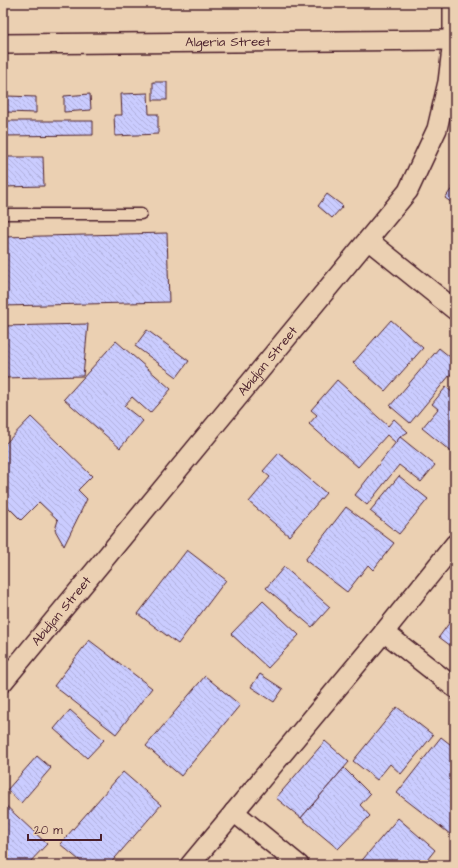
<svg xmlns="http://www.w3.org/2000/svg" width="458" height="868" font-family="'Architects Daughter',sans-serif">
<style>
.building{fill:url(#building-back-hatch);stroke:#4a1f2b}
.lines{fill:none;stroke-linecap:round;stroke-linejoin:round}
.service-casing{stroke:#4a1f2b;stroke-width:13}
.minor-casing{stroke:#4a1f2b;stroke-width:22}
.service{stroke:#ebd0b2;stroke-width:10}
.minor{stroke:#ebd0b2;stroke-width:19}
.labels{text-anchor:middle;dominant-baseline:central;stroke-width:3;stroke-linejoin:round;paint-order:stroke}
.street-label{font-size:13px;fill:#4a1f2b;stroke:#ebd0b2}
</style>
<defs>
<pattern id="building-back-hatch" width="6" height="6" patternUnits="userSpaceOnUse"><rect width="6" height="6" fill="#caccff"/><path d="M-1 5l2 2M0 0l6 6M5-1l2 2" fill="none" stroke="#afafdb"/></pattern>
</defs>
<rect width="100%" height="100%" fill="#ebd0b2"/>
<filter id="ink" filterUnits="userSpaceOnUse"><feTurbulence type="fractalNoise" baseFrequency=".025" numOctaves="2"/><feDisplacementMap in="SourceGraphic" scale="8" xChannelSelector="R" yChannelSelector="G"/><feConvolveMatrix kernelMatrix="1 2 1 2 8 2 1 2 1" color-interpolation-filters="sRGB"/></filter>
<g filter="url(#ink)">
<g class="building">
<rect x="153" y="82" width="14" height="18"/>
<polygon points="148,93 149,114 158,114 158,134 115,136 114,115 122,115 121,94"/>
<polygon points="90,94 91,110 64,112 64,96"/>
<polygon points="7,96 36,97 36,113 6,112"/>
<polygon points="3,121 93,121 93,135 3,136"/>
<polygon points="3,157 43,157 44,186 3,187"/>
<polygon points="455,184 455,205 445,198"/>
<polygon points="327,194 343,206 332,218 318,206"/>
<polygon points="167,233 169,302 3,306 3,237"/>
<polygon points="391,320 423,348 385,391 353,363"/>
<polygon points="88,324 83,376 3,378 3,326"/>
<polygon points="147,330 189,361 177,377 135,346"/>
<polygon points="116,341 171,389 150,413 132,397 124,406 143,421 120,448 64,399"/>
<polygon points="439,348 455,361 455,369 410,423 390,406"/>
<polygon points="337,380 388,426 394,419 408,432 400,437 396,443 387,435 358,467 309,424 317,415 311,410"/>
<polygon points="446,387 453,393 455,391 455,455 422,428 438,409 432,404"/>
<polygon points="31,417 92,476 78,490 87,499 64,546 55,530 58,520 39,502 21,520 3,502 3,446"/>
<polygon points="400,437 435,465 421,482 399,465 367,505 355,495"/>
<polygon points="279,453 326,493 289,536 249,502 270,477 263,471"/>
<polygon points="399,476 428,499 399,534 370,511"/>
<polygon points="346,507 394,543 373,570 368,565 347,592 305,560"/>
<polygon points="187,550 226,580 178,644 138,614"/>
<polygon points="284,567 330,607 312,627 266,588"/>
<polygon points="263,601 299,635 268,668 231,634"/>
<polygon points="455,615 455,649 439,637"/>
<polygon points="89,640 152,688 116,734 54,686"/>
<polygon points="260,674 283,689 274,702 251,687"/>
<polygon points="205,676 240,705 181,776 146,746"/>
<polygon points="397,707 433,735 401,774 390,764 377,780 353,761"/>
<polygon points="70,710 104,740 87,758 54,729"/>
<polygon points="441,737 455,748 455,838 397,793"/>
<polygon points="325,741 349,762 301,818 276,798"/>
<polygon points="37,756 51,768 21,803 7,790"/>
<polygon points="344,768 370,794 360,805 370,816 338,849 301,818"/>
<polygon points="123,772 161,805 109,865 85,865 60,844"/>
<polygon points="3,803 47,844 27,865 3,865"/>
<polygon points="398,818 435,850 423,865 358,865"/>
</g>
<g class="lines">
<defs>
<polyline id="service" points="3,214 141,214"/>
<g id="minor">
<path id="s1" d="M3 44 453 40"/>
<polyline points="368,240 455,310"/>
<polyline points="384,632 455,688"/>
<path id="s2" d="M3 682 408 191 437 129 448 82 453 40V3"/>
<polyline points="234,812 299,865"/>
<polyline points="190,865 384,632 455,544"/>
</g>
</defs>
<use href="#service" class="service-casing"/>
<use href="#minor" class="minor-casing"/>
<use href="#service" class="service"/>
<use href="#minor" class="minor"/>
</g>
</g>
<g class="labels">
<g class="street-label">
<text stroke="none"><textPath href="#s1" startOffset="225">Algeria Street</textPath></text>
<text stroke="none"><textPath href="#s2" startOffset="416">Abidjan Street</textPath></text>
<text stroke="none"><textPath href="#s2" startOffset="92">Abidjan Street</textPath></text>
</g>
</g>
<rect width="458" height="868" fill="none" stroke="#ebd0b2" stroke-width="16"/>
<rect x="8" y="8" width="442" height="852" fill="none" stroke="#4a1f2b" stroke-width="1.5" filter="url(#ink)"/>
<path d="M28 834v6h73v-6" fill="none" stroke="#4a1f2b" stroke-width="2"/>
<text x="34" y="834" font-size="12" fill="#4a1f2b" stroke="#ebd0b2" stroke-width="3" paint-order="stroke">20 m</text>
</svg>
